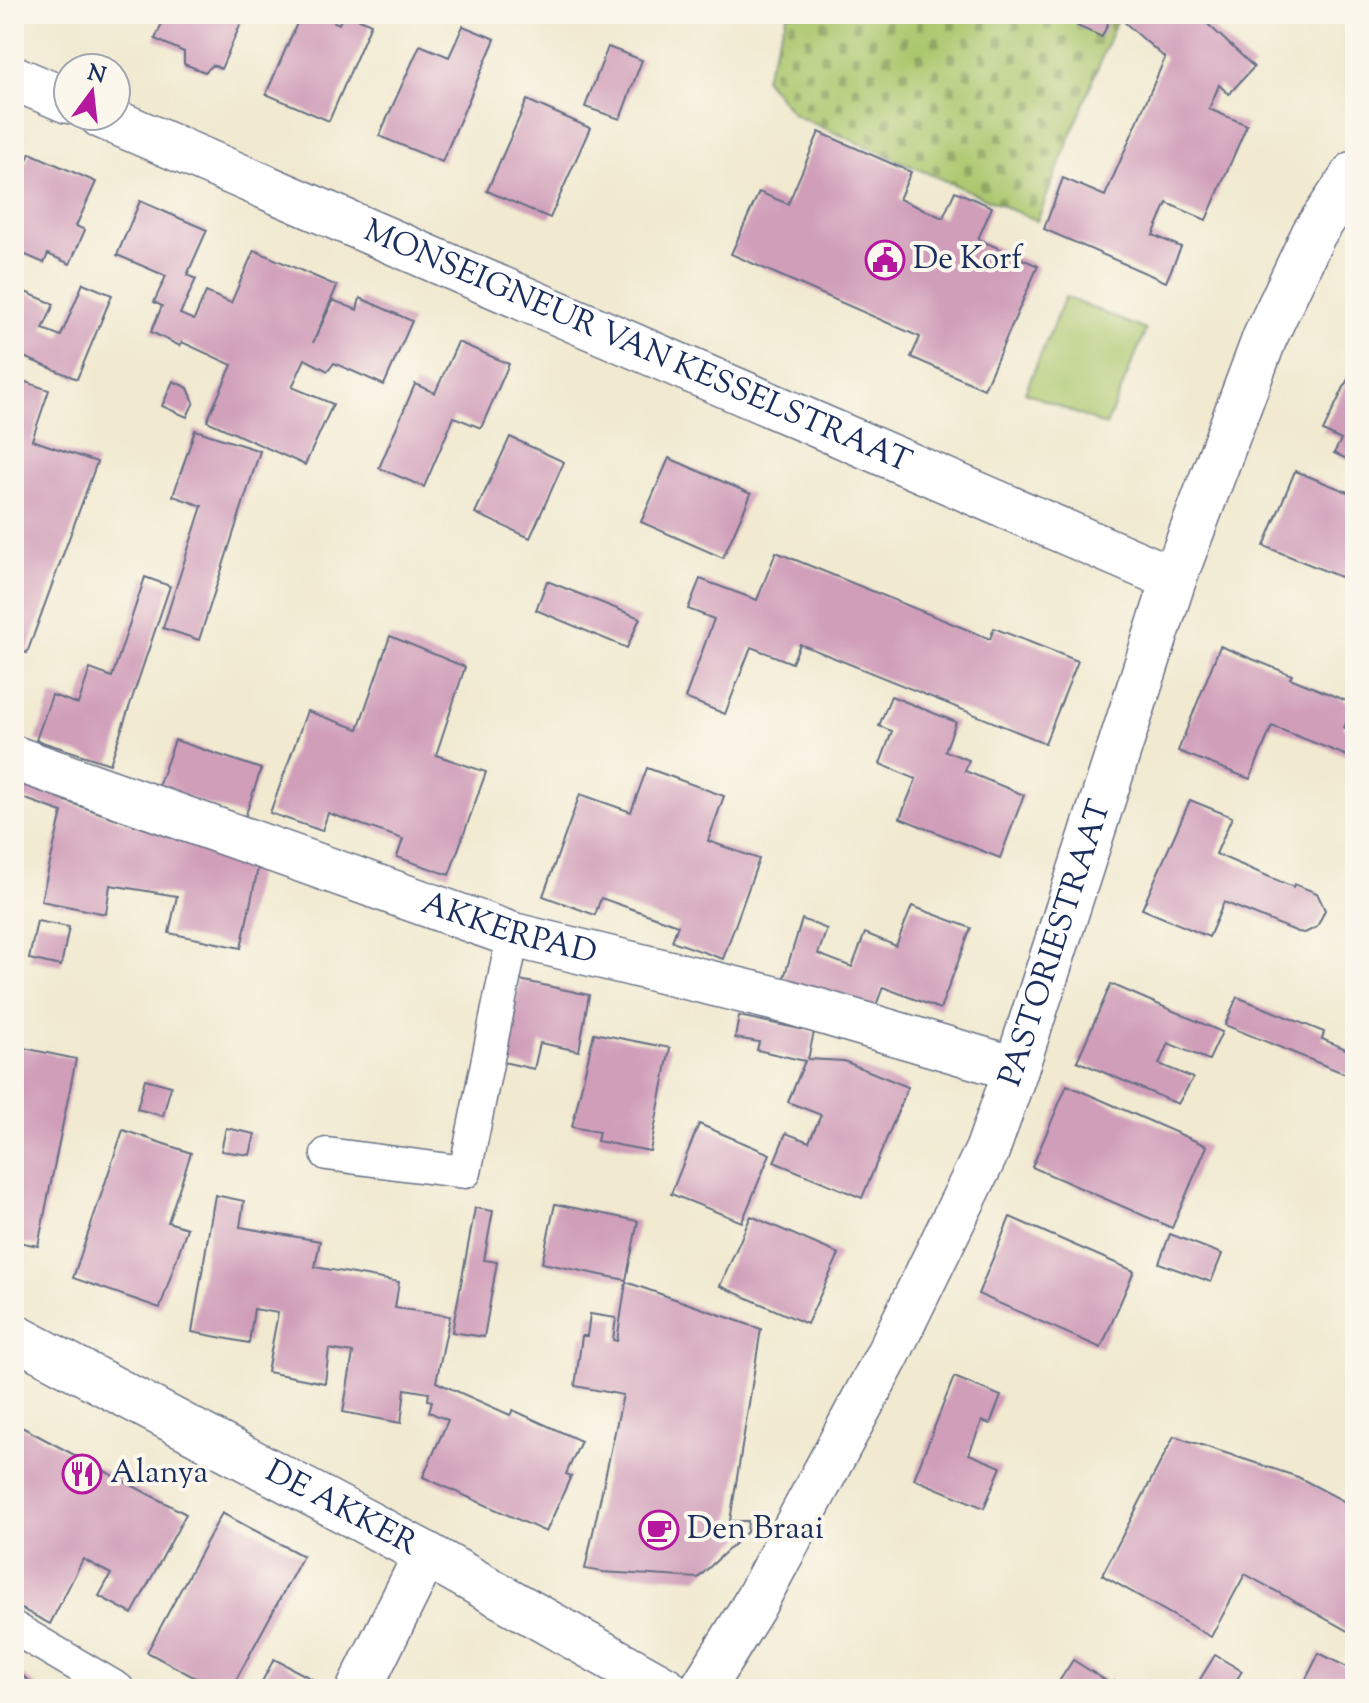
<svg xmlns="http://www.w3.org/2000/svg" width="1369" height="1703" font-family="'Sorts Mill Goudy',serif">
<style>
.green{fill:#abc76d;stroke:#637b66;stroke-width:2}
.cemetery{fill:url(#cemetery-stones);stroke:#637b66;stroke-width:2}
.building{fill:#d09eb9}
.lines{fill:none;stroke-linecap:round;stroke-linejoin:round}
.service-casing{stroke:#667086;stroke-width:35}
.minor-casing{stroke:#667086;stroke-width:47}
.secondary-casing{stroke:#667086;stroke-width:47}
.service{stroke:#fff;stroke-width:32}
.minor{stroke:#fff;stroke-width:44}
.secondary{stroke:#fff;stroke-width:44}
.labels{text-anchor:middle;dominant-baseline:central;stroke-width:8;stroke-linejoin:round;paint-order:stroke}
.poi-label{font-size:32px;fill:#1b2f5e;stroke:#fbf7ec;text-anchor:start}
.street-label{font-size:32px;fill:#1b2f5e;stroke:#fbf7ec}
</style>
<defs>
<pattern id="cemetery-stones" width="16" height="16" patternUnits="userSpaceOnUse" patternTransform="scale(2)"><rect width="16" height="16" fill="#abc76d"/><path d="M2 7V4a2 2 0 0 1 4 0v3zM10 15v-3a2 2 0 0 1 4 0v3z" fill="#8aa25d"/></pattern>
</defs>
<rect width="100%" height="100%" fill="#fbf7ec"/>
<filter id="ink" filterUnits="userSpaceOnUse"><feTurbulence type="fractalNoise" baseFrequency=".0125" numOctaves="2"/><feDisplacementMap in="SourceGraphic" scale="16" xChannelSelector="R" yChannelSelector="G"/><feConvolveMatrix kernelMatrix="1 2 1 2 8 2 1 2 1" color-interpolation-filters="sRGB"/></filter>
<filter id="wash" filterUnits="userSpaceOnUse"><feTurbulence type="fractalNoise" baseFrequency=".006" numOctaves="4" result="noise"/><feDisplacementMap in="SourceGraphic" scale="32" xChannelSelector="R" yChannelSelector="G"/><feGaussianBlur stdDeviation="1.8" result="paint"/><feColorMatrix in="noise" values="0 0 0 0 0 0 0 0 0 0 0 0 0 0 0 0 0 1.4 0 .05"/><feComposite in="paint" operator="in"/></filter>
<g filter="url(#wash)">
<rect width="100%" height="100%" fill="#f1e9d0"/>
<polygon class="green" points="1065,297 1146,330 1106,426 1025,392"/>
<polygon class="cemetery" points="788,14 1119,14 1037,221 794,115 764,78"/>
<g id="blocks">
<g class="building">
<polygon points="166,14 245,14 221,69 213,65 205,72 184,64 184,52 155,39"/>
<polygon points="301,14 317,14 339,24 343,14 349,14 371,24 329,121 266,94"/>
<polygon points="1082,14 1112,14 1102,37 1077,26"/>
<polygon points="1125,14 1197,14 1254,67 1229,94 1219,85 1209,109 1247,125 1206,220 1167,203 1153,235 1181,247 1166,282 1044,229 1063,178 1105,196 1165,58 1122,20"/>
<polygon points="463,26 495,39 442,162 379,136 420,45 449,57"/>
<polygon points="608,47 642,60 620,119 585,107"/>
<polygon points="527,100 590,128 550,218 487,191"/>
<polygon points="819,132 911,172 899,199 943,218 955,191 992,207 978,239 1038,266 984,389 911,357 920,337 731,254 759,192 788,204"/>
<polygon points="30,153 96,182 76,226 85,230 70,264 48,254 44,263 14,250 14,188"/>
<polygon points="140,201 207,230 187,275 196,279 180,314 194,320 206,292 231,303 254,250 337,286 313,343 333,300 357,310 360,298 412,321 384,385 334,363 328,371 305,359 292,387 333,404 305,465 207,421 232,365 182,342 180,346 151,332 162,306 154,302 166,276 117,255"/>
<polygon points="83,283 112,295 77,379 14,353 14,294 18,289 54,304 43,329 61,336"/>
<polygon points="458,342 509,364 481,428 454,417 424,487 379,468 415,384 435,393"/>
<polygon points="1355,364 1355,463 1334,453 1341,440 1323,431"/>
<polygon points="14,378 49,390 32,440 97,462 27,653 14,649 14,483 21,462 14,460"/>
<polygon points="173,381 188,388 194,402 187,417 162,406"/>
<polygon points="195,430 260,451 199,640 163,628 202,506 173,496"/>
<polygon points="510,437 564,462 530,538 475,513"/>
<polygon points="669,458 751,494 723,558 641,522"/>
<polygon points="1295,471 1355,495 1355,583 1264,546"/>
<polygon points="776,552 990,639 994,628 1078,661 1045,743 800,644 792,663 751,647 725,714 685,698 714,619 688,609 700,579 757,600"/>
<polygon points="145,577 170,586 110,764 36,740 52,695 78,704 90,669 112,677"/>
<polygon points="547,581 640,618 627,648 536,610"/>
<polygon points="390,636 465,667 436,755 486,772 449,875 397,857 403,839 328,813 322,831 270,813 307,711 358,729"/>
<polygon points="1220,646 1292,675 1290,678 1354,704 1344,728 1355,733 1355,759 1272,726 1250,779 1178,751"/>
<polygon points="891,696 956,722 945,751 969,760 965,771 1024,795 1000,858 900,818 916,779 880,764 892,731 879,726"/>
<polygon points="175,740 261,769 245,817 158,787"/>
<polygon points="647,768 724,796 708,841 759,859 723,959 672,941 678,925 601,898 595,915 543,896 580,794 631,812"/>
<polygon points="14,780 66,798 65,801 258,868 241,948 169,933 177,896 110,885 106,914 41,901 62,812 23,798 20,808 14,813"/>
<polygon points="1190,800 1232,817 1216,854 1293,887 1294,884 1317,893 1325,910 1317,927 1305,933 1298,932 1224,902 1209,937 1142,909"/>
<polygon points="912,906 971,928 940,1009 883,987 874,1011 782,984 802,919 827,929 818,954 852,967 865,933 896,946"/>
<polygon points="37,921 69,927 61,966 29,959"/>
<polygon points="520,980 589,995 579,1051 540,1043 534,1069 503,1062"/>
<polygon points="1111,984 1222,1032 1209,1060 1168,1043 1159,1064 1193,1078 1178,1104 1077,1061"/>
<polygon points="1237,997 1324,1032 1322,1039 1355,1053 1348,1075 1225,1025"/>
<polygon points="739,1016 814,1032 808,1059 844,1061 908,1087 862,1198 774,1162 786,1133 809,1142 821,1115 788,1102 805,1061 757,1050 759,1042 735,1038"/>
<polygon points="594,1033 670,1048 650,1151 597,1141 599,1132 572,1127"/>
<polygon points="14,1046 76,1059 38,1246 14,1241"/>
<polygon points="145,1079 171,1086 163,1116 137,1109"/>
<polygon points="1067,1085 1207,1146 1172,1228 1032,1167"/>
<polygon points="699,1124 770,1154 742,1222 671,1194"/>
<polygon points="226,1128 255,1134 250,1155 221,1151"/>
<polygon points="123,1130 191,1153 168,1222 187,1228 160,1308 73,1278"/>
<polygon points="215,1195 244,1201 240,1227 320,1241 315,1267 399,1282 395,1308 450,1316 436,1382 510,1415 513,1410 581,1441 566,1474 571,1476 546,1532 423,1477 448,1420 429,1412 432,1401 428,1400 429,1393 405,1389 401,1423 343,1412 353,1353 329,1349 325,1383 267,1372 278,1313 254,1309 249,1343 192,1332"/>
<polygon points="555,1204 638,1221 626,1280 542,1263"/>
<polygon points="475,1208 493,1211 484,1260 497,1262 484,1337 452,1332"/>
<polygon points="751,1216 839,1254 807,1324 720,1286"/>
<polygon points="1010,1217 1134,1271 1101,1348 978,1294"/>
<polygon points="1170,1234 1222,1254 1211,1282 1159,1263"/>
<polygon points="626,1282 761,1329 730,1521 748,1521 747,1532 698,1578 603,1572 585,1569 623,1395 575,1386 582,1336 587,1336 590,1314 616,1318 613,1340 617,1341"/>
<polygon points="954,1377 1001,1396 990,1424 982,1421 969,1454 1001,1467 984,1508 914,1479"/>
<polygon points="14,1423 186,1514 132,1614 99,1596 111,1574 83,1559 50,1624 14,1605"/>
<polygon points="1174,1436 1298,1477 1355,1507 1355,1635 1245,1574 1211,1637 1102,1575"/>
<polygon points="222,1513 303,1556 231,1689 216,1689 147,1652"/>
<polygon points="1319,1653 1355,1671 1355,1689 1301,1689"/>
<polygon points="1215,1655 1242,1671 1231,1689 1194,1689"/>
<polygon points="274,1659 314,1680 309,1689 258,1689"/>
<polygon points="1073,1660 1113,1685 1115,1681 1128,1689 1054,1689"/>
<polygon points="14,1670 17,1672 41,1689 14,1689"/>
</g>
</g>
</g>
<g filter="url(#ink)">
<use href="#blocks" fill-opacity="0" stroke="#667086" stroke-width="2"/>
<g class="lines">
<defs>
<g id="service">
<polyline points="327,1154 465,1172 513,935"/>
<polyline points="14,1628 118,1689"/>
</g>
<g id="minor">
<polyline points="14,78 68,101"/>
<path id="s1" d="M101 116 1174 579"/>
<path id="s2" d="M14 758 513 935 785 1001 1016 1069"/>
<polyline points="359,1689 426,1554"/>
<path id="s3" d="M702 1689 753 1607 887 1356 987 1151 1016 1069 1174 579 1265 337 1314 233 1355 173"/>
</g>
<g id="secondary">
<path id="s4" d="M14 1336 426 1554 666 1689"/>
</g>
</defs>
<use href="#service" class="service-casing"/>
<use href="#minor" class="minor-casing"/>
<use href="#secondary" class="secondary-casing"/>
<use href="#service" class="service"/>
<use href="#minor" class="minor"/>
<use href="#secondary" class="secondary"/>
</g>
</g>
<defs>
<symbol id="civic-ring" viewBox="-11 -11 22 22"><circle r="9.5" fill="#fbf7ec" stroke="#b5179e" stroke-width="1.5"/><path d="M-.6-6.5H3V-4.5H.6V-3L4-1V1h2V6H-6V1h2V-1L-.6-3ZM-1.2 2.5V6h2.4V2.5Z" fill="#b5179e"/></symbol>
<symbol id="restaurant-ring" viewBox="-11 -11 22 22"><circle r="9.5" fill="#fbf7ec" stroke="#b5179e" stroke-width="1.5"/><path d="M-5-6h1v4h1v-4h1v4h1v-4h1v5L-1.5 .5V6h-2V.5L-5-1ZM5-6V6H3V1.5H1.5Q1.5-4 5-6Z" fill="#b5179e"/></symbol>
<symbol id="cafe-ring" viewBox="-11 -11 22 22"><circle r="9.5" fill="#fbf7ec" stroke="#b5179e" stroke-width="1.5"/><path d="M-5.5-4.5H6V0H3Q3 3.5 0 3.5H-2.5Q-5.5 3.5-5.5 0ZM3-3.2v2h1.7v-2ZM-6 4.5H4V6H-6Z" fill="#b5179e"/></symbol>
</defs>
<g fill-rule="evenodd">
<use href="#civic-ring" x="863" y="238" width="44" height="44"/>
<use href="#restaurant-ring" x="60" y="1452" width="44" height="44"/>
<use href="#cafe-ring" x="637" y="1508" width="44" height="44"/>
</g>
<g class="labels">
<g class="poi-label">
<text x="913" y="260">De Korf</text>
<text x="110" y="1474">Alanya</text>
<text x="687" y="1530">Den Braai</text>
</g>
<g class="street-label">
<text stroke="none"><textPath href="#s1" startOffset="584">MONSEIGNEUR VAN KESSELSTRAAT</textPath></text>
<text stroke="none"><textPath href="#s2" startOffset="524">AKKERPAD</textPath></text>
<text stroke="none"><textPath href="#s3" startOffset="828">PASTORIESTRAAT</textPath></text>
<text stroke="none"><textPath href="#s4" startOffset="370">DE AKKER</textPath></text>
</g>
</g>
<rect width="1369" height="1703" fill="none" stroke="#fbf7ec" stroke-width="48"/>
<g transform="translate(92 92) rotate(15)"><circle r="38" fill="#fbf7ec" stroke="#a1a7b3" stroke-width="2"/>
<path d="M0-6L14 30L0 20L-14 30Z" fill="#b5179e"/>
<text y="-12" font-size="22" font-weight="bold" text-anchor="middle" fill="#1b2f5e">N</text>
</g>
</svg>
